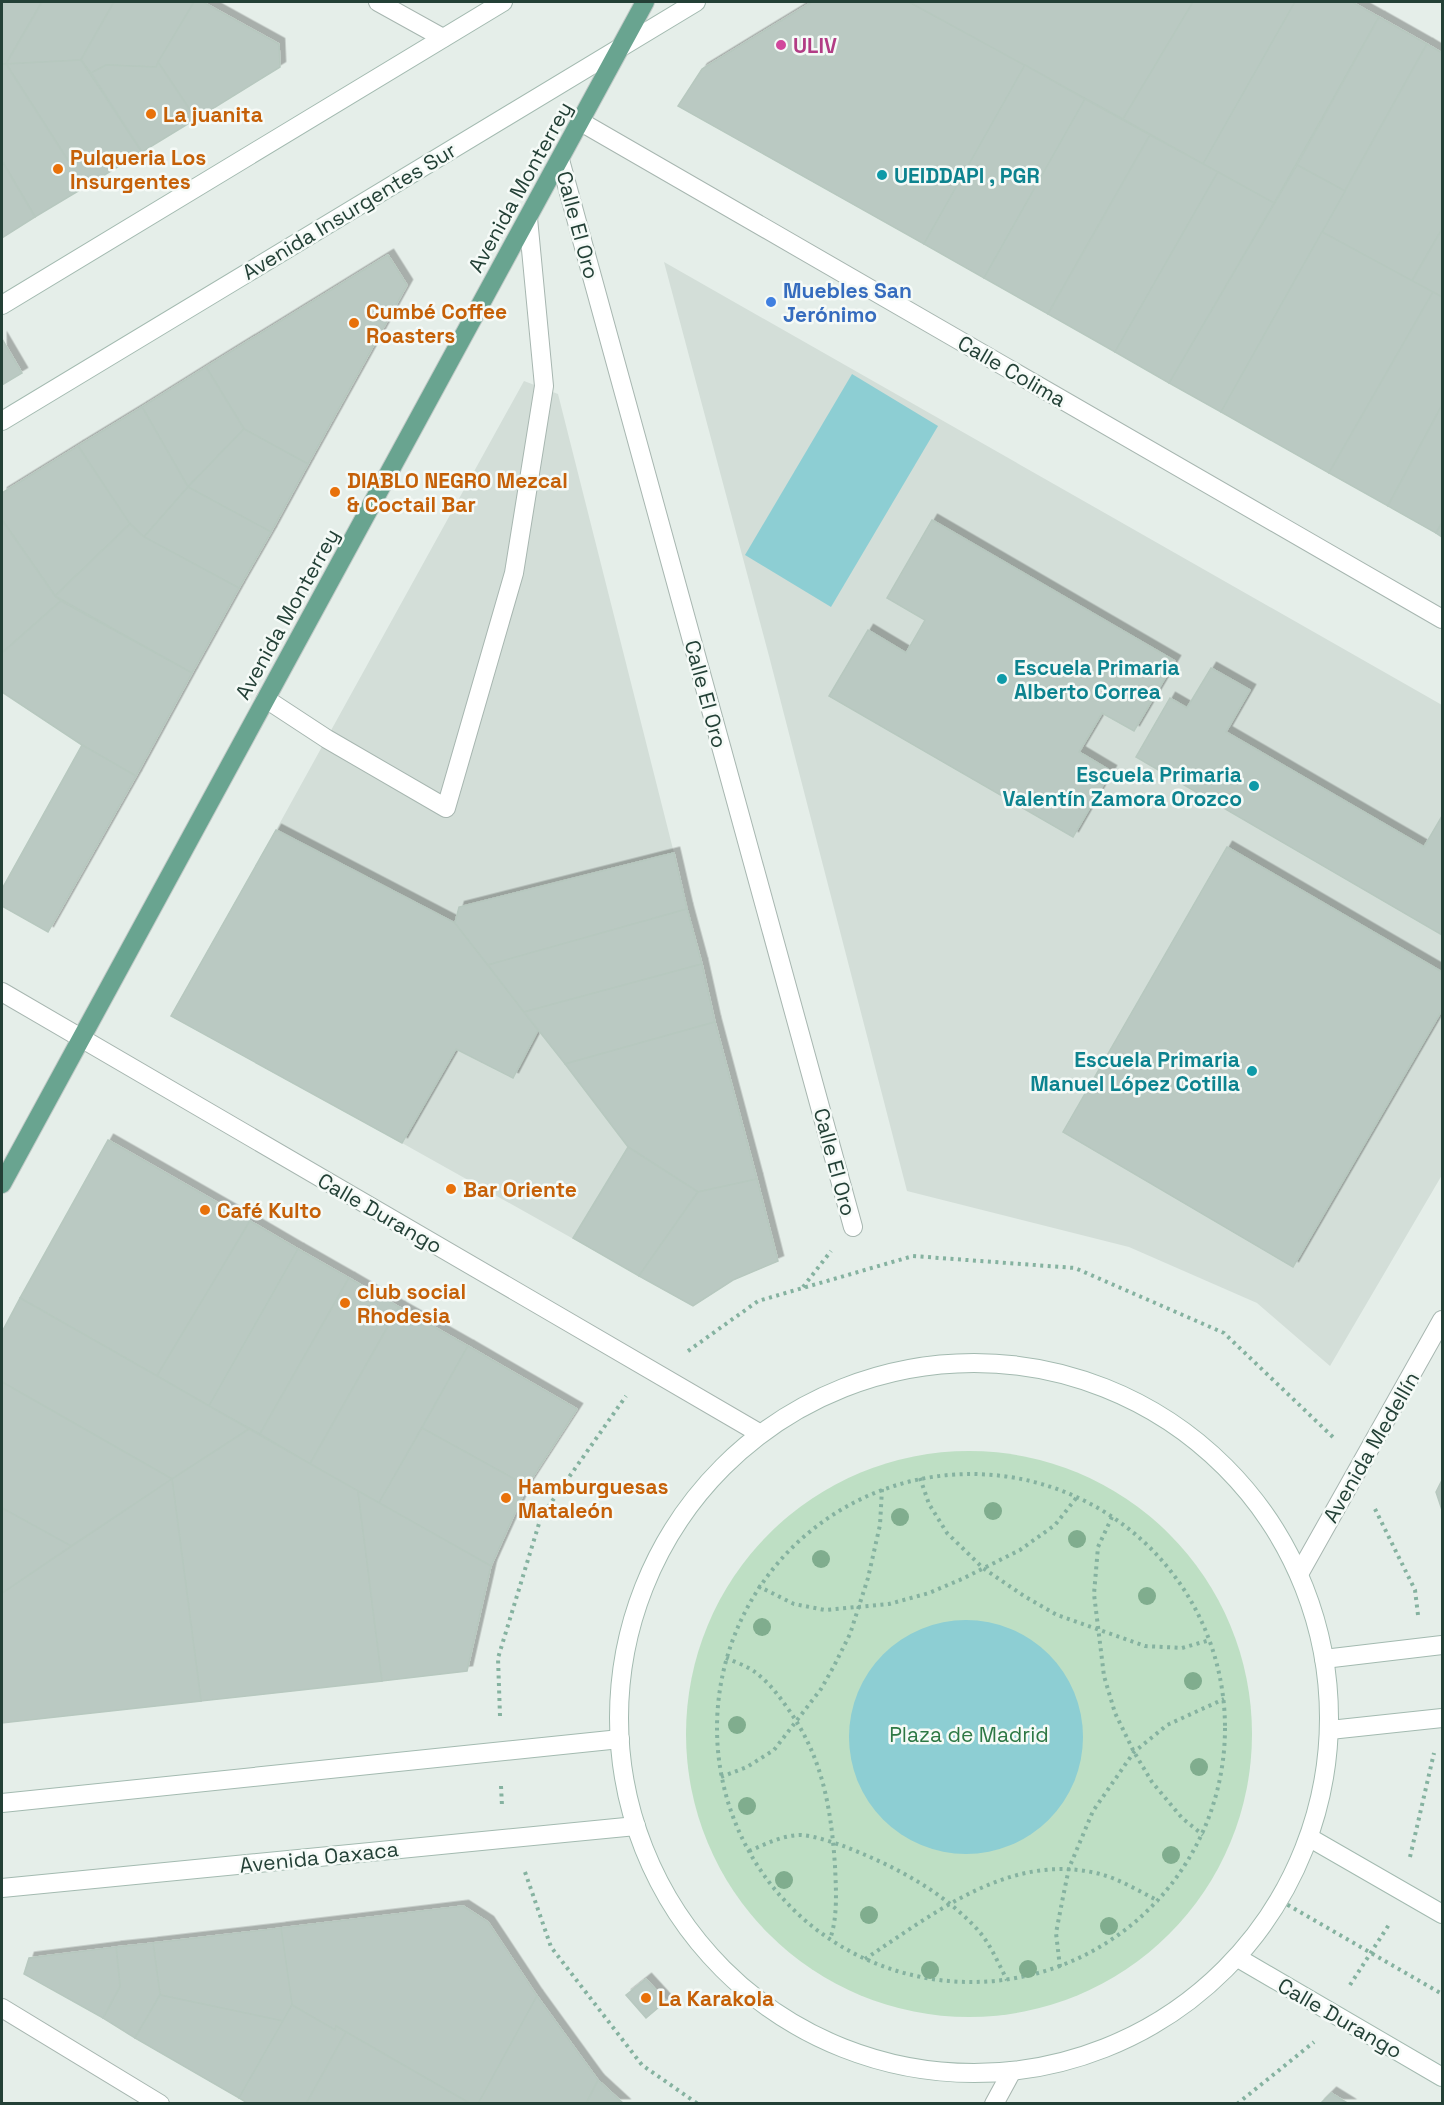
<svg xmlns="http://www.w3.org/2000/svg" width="1444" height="2105" font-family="'Space Grotesk',sans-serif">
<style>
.built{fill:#d3ded8}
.green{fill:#bedfc4}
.water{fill:#8dced3}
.building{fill:#bac9c2;stroke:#b7c8bf;stroke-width:1.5;filter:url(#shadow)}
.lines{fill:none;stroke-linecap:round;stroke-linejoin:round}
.lane-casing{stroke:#a7b6b0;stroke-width:20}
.street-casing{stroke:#a7b6b0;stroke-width:20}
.secondary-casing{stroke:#a3bab0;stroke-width:20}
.primary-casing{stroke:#c1cac7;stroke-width:20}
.path{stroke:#85b2a0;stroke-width:4;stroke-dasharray:3 4.5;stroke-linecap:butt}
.lane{stroke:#fff;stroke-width:18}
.street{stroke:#fff;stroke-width:18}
.secondary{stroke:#fff;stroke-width:18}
.primary{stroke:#69a490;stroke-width:18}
.tree{fill:#80ad8e}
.hotel-dot{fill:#d1479c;stroke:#f5faf7;stroke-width:2}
.food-dot{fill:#e8710a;stroke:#f5faf7;stroke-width:2}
.culture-dot{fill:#0f9aa8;stroke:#f5faf7;stroke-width:2}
.shop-dot{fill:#3f7fe0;stroke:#f5faf7;stroke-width:2}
.labels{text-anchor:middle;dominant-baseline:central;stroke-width:5;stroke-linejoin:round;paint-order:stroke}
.hotel-label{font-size:21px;font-weight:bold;fill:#b23c85;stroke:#f5faf7;text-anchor:start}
.food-label{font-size:21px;font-weight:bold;fill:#c56008;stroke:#f5faf7;text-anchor:start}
.culture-label{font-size:21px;font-weight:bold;fill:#0d838f;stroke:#f5faf7;text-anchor:start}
.street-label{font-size:21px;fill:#234036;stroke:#f5faf7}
.shop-label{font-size:21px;font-weight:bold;fill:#366cbe;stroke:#f5faf7;text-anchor:start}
.park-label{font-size:21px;fill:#2d7844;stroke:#f5faf7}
</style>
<defs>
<filter id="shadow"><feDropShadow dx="5.5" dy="-5.5" stdDeviation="0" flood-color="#0004"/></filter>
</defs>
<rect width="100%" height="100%" fill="#e5eee9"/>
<g class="built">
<polygon points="664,262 1442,705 1442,1175 1330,1366 1257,1303 1129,1247 907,1191 769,656"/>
<polygon points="524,381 558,394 702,964 733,1280 693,1306 402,1143 171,1016 276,830"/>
</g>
<circle class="green" cx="969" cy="1734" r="283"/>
<g class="water">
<polygon points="852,374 938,426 831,607 745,555"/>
<circle cx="966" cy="1737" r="117"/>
</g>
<g class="building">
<polygon points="2,2 42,2 6,64 2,64"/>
<polygon points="42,2 114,2 81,60 6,64"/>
<polygon points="114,2 194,2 156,67 106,65 91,73 81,60"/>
<polygon points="194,2 203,2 279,44 280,67 196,119 158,62"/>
<polygon points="812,2 909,2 1025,65 924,244 678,106 702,69"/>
<polygon points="912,2 1193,2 1123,119 911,3"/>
<polygon points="1193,2 1295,2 1203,164 1123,119"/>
<polygon points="1295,2 1352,2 1379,17 1274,203 1203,164"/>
<polygon points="1379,17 1427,44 1345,191 1297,165"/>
<polygon points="1427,44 1442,53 1442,229 1412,281 1322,232"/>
<polygon points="81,60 142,152 85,187 6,64"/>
<polygon points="158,62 196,119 142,152 91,73 106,65 156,67"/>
<polygon points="2,64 6,64 85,187 35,217 2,161"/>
<polygon points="1025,65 1085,99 984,278 924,244"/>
<polygon points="1085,99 1150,135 1048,314 984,278"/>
<polygon points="1150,135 1218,172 1115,352 1048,314"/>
<polygon points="2,161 35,217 2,238"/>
<polygon points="1297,165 1345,191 1221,412 1169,383"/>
<polygon points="1218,172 1274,203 1169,383 1115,352"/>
<polygon points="1442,229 1442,297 1412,281"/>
<polygon points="1322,232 1433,292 1329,473 1221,412"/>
<polygon points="388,255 407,285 308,464 244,429 206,367"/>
<polygon points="1433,292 1442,297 1442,405 1388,506 1329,473"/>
<polygon points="2,339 22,373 2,385"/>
<polygon points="206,367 244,429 188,487 142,407"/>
<polygon points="1442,405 1442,523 1436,533 1388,506"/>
<polygon points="142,407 188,487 144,537 127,521 78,446"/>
<polygon points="244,429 308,464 271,532 188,487"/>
<polygon points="78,446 130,524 55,596 2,520 2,493"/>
<polygon points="188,487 271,532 239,588 144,537"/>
<polygon points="2,520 55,596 61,601 2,653"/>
<polygon points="932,520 1175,661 1134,731 1102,713 1079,752 1111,771 1073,837 829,696 868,630 906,653 925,620 887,598"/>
<polygon points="1442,523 1442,537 1436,533"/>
<polygon points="130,524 144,537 239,588 192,673 55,596"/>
<polygon points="61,601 192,673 136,776 82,745 2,692 2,653"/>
<polygon points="1211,668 1250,690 1226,732 1424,847 1442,816 1442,935 1136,757 1170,698 1187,708"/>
<polygon points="82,745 136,776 48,932 2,906 2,889"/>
<polygon points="276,830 455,923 538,1030 513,1078 456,1049 402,1143 171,1016"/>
<polygon points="1227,847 1442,972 1442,1010 1293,1267 1063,1132"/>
<polygon points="674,853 687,909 488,965 455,923 459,907"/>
<polygon points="687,909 702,964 524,1012 488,965"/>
<polygon points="702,964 715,1022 565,1064 524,1012"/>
<polygon points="715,1022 757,1179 698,1192 628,1147 565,1064"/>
<polygon points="108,1140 250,1221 157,1376 20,1298"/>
<polygon points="628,1147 698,1192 639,1276 573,1238"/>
<polygon points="757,1179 778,1261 733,1280 693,1306 639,1276 698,1192"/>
<polygon points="250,1221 298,1249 209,1406 157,1376"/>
<polygon points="298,1249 349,1278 260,1434 209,1406"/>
<polygon points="349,1278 399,1307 310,1464 260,1434"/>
<polygon points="20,1298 157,1376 249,1429 172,1479 2,1382 2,1332"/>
<polygon points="399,1307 468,1346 379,1503 310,1464"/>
<polygon points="468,1346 577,1409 527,1486 422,1428"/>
<polygon points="2,1382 172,1479 71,1546 2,1508"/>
<polygon points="422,1428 527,1486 491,1566 379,1503"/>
<polygon points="249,1429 358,1491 382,1681 201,1701 172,1479"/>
<polygon points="172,1479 201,1701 2,1723 2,1593"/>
<polygon points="1442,1480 1442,1510 1436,1492"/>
<polygon points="358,1491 491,1566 467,1671 382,1681"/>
<polygon points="2,1508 71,1546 2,1593"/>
<polygon points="463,1906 488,1922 537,1996 478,2104 471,2104 336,2026 335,2030 292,2005 281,1928"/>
<polygon points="281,1928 292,2005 283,2021 160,1995 153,1943"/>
<polygon points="153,1943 160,1995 135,2038 103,2018 120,1986 116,1947"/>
<polygon points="116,1947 120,1986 103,2018 24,1974 29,1958"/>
<polygon points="646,1979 666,2001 646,2018 626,1995"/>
<polygon points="160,1995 283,2021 239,2098 135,2038"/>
<polygon points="537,1996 598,2080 586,2104 478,2104"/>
<polygon points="292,2005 335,2030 336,2026 346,2032 306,2104 249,2104 239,2098"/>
<polygon points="346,2032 471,2104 306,2104"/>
<polygon points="598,2080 624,2104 586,2104"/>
<polygon points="1331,2093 1349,2104 1320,2104"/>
</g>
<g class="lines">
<defs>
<polyline id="lane" points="266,699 327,739 446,808 514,573 544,386 528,218"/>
<g id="street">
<polyline points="378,2 443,38"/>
<polyline points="581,122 1442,619"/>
<polyline points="560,160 853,1227"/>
<polyline points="2,992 759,1433"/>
<polyline points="1299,1574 1442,1320"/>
<polyline points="2,2008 160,2104"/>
<polyline points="994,2104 1012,2071"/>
</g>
<g id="secondary">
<polyline points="2,305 503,2"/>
<polyline points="2,421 696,2"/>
<circle cx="974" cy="1718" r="355"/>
<polyline points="1324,1659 1442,1645"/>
<polyline points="1330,1730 1442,1718"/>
<polyline points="2,1803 620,1739"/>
<polyline points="1310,1838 1442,1914"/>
<polyline points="2,1888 636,1826"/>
<polyline points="1238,1958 1442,2077"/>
</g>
<polyline id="primary" points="2,1184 645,2"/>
</defs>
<use href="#lane" class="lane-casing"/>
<use href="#street" class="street-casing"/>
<use href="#secondary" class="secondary-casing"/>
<use href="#primary" class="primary-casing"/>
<g class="path">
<polyline points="803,1287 831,1251"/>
<polyline points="688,1351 758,1301 913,1256 1075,1268 1224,1333 1336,1440"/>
<circle cx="971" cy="1728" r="254"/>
<polyline points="920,1478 929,1504 947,1533 983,1568 1024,1596 1057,1615 1145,1646 1182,1648 1210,1640"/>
<polyline points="1375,1509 1415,1590 1418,1615"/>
<polyline points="1112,1517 1098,1547 1094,1594 1104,1676 1115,1713 1134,1752 1152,1782 1182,1818 1203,1835"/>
<polyline points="758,1586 794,1604 825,1610 889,1604 929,1593 962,1579 1020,1550 1055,1525 1077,1497"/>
<path d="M726 1658C735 1662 747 1666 755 1672 767 1681 777 1693 786 1706 822 1755 831 1806 835 1866 836 1889 838 1917 830 1939"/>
<polyline points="500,1716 498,1658 541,1517 626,1396"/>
<polyline points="721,1777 747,1767 774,1750 821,1689 834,1666 850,1634 868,1578 880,1525 882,1489"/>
<polyline points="501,1786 502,1806"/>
<path d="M749 1851C766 1844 783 1835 801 1835 815 1836 832 1842 846 1847 894 1866 941 1890 977 1929 990 1943 998 1963 1007 1980"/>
<polyline points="1410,1857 1434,1753"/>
<polyline points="525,1872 551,1947 642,2065 698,2104"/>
<polyline points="1281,1901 1442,1994"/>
<path d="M865 1959C935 1913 1011 1851 1100 1874 1120 1879 1140 1892 1159 1901"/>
<polyline points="1060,1967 1056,1933 1063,1897 1069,1868 1093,1811 1134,1752 1167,1725 1224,1699"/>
<polyline points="1350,1985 1390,1923"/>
<polyline points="1237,2104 1314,2042"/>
</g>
<use href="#lane" class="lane"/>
<use href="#street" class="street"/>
<use href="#secondary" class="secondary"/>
<use href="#primary" class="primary"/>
</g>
<g class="tree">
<circle cx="993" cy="1511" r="9"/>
<circle cx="900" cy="1517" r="9"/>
<circle cx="1077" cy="1539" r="9"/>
<circle cx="821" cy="1559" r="9"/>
<circle cx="1147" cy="1596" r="9"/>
<circle cx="762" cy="1627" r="9"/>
<circle cx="1193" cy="1681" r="9"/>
<circle cx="737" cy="1725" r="9"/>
<circle cx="1199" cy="1767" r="9"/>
<circle cx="747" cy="1806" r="9"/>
<circle cx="1171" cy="1855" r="9"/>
<circle cx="784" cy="1880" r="9"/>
<circle cx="869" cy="1915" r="9"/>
<circle cx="1109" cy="1926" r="9"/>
<circle cx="1028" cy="1969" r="9"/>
<circle cx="930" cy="1970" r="9"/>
</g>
<circle class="hotel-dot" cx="781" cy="45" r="6"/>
<g class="food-dot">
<circle cx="151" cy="114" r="6"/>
<circle cx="58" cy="169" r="6"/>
<circle cx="354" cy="323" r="6"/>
<circle cx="335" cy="492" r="6"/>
<circle cx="451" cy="1189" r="6"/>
<circle cx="205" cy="1210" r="6"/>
<circle cx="345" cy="1303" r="6"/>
<circle cx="506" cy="1498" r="6"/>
<circle cx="646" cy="1998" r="6"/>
</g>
<g class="culture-dot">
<circle cx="882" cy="175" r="6"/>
<circle cx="1002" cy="679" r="6"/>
<circle cx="1254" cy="786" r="6"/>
<circle cx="1252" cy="1071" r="6"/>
</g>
<circle class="shop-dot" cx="771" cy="302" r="6"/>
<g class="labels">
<g class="hotel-label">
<text x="793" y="45">ULIV</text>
</g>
<g class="food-label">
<text x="163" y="114">La juanita</text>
<text x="70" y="157">Pulqueria Los<tspan x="70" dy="24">Insurgentes</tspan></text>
<text x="366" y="311">Cumbé Coffee<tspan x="366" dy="24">Roasters</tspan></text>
<text x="347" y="480">DIABLO NEGRO Mezcal<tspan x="347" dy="24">&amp; Coctail Bar</tspan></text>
<text x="463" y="1189">Bar Oriente</text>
<text x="217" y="1210">Café Kulto</text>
<text x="357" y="1291">club social<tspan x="357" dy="24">Rhodesia</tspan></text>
<text x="518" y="1486">Hamburguesas<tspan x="518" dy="24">Mataleón</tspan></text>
<text x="658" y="1998">La Karakola</text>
</g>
<g class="culture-label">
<text x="894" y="175">UEIDDAPI , PGR</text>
<text x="1014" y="667">Escuela Primaria<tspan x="1014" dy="24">Alberto Correa</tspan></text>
<text x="1242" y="774" text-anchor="end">Escuela Primaria<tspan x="1242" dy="24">Valentín Zamora Orozco</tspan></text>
<text x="1240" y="1059" text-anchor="end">Escuela Primaria<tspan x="1240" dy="24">Manuel López Cotilla</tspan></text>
</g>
<g class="street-label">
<text transform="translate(520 187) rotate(-61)">Avenida Monterrey</text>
<text transform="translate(349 211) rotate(-31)">Avenida Insurgentes Sur</text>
<text transform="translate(578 225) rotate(75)">Calle El Oro</text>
<text transform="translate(1012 371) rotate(30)">Calle Colima</text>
<text transform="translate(287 614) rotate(-61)">Avenida Monterrey</text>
<text transform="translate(706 694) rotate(75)">Calle El Oro</text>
<text transform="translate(835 1162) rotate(75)">Calle El Oro</text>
<text transform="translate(380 1213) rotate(30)">Calle Durango</text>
<text transform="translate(1371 1447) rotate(-60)">Avenida Medellín</text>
<text transform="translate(319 1857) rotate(-6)">Avenida Oaxaca</text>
<text transform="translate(1340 2018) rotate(30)">Calle Durango</text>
</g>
<g class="shop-label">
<text x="783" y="290">Muebles San<tspan x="783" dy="24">Jerónimo</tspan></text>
</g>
<g class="park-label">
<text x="969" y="1734">Plaza de Madrid</text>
</g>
</g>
<rect width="1444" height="2105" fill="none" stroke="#234036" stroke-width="6"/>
</svg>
